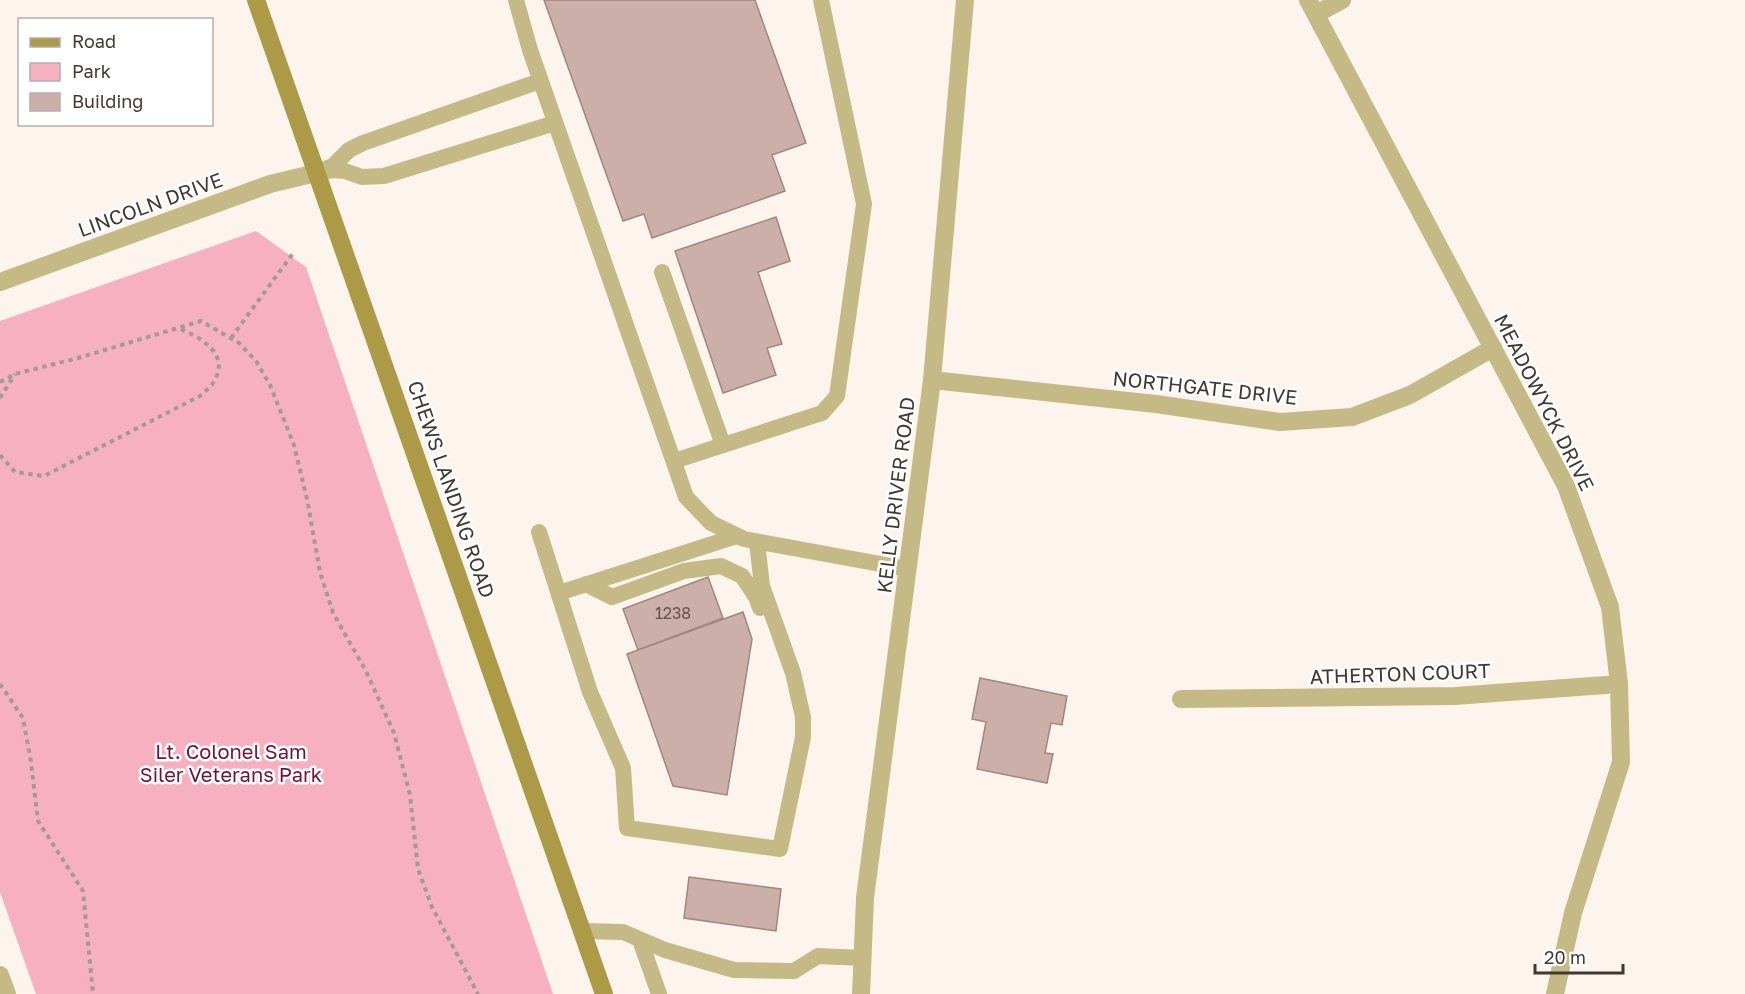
<svg xmlns="http://www.w3.org/2000/svg" width="1745" height="994" font-family="'Golos Text',sans-serif">
<style>
.green{fill:#f7b0c0}
.building{fill:#cbafa8;stroke:#a18780;stroke-width:1.5}
.lines{fill:none;stroke-linecap:round;stroke-linejoin:round}
.path{stroke:#a39b93;stroke-width:4;stroke-dasharray:4.5 4.5;stroke-linecap:butt}
.service{stroke:#c5b985;stroke-width:16}
.minor{stroke:#c5b985;stroke-width:18}
.secondary{stroke:#ad9a47;stroke-width:18}
.labels{text-anchor:middle;dominant-baseline:central;stroke-width:5;stroke-linejoin:round;paint-order:stroke}
.number-label{font-size:16px;fill:#64564f}
.street-label{font-size:20px;fill:#413931;stroke:#fff}
.park-label{font-size:20px;fill:#6f1436;stroke:#fff}
</style>
<rect width="100%" height="100%" fill="#fdf5ed"/>
<polygon class="green" points="256,231 306,267 553,994 36,994 0,892 0,321"/>
<g class="building">
<polygon points="544,0 755,0 806,143 772,155 785,191 652,238 644,214 623,221"/>
<polygon points="776,217 790,261 758,272 782,344 767,348 776,375 723,393 675,251"/>
<polygon points="708,577 723,618 638,650 623,609"/>
<polygon points="743,612 752,639 727,795 673,786 627,654"/>
<polygon points="980,678 1067,696 1062,725 1051,723 1045,753 1053,754 1047,783 977,769 986,722 972,719"/>
<polygon points="689,877 781,889 776,931 684,918"/>
</g>
<g class="lines">
<g class="path">
<polyline points="231,338 294,252"/>
<polyline points="0,382 15,374 78,358 201,321 239,343 256,361 270,385 294,445 307,499 320,572 333,613 366,671 394,733 410,795 418,869 432,907 478,994"/>
<polyline points="0,398 15,374"/>
<path d="M0 455 15 472 44 476 200 396C204 392 210 388 213 383 232 354 200 337 178 328"/>
<polyline points="0,684 23,718 31,762 38,821 83,891 93,994"/>
</g>
<g class="service">
<polyline points="516,0 530,50 686,497 711,523 744,539 908,569"/>
<polyline points="321,171 333,166 349,150 363,143 540,81"/>
<polyline points="316,173 333,170 345,171 362,177 384,176 555,123"/>
<polyline points="662,272 723,445"/>
<polyline points="674,461 822,413 837,396 864,204 821,0"/>
<polyline points="539,532 590,692 623,768 627,828 780,849 803,737 803,717 793,673 762,586 757,542"/>
<polyline points="586,584 612,597 684,571 721,566 742,576 756,597 760,608"/>
<polyline points="559,593 737,536"/>
<polyline points="582,931 623,932 665,950 734,970 794,971 818,956 863,958"/>
<polyline points="640,940 659,994"/>
</g>
<g class="minor">
<polyline points="1308,0 1566,486 1610,607 1619,684 1621,762 1573,913 1555,994"/>
<polyline points="1316,14 1342,0"/>
<polyline points="0,282 270,184 316,173"/>
<polyline points="932,380 1156,404 1280,422 1352,417 1410,395 1493,348"/>
<polyline points="1181,699 1455,696 1619,684"/>
<polyline points="0,975 7,994"/>
<polyline points="861,994 865,898 932,380 965,0"/>
</g>
<polyline class="secondary" points="256,0 604,994"/>
</g>
<g class="labels">
<g class="number-label">
<text x="673" y="613">1238</text>
</g>
<g class="street-label">
<text transform="translate(150 204) rotate(-20)">LINCOLN DRIVE</text>
<text transform="translate(1205 387) rotate(6)">NORTHGATE DRIVE</text>
<text transform="translate(1545 402) rotate(63)">MEADOWYCK DRIVE</text>
<text transform="translate(452 489) rotate(71)">CHEWS LANDING ROAD</text>
<text transform="translate(895 495) rotate(-83)">KELLY DRIVER ROAD</text>
<text transform="translate(1400 673) rotate(-2)">ATHERTON COURT</text>
</g>
<g class="park-label">
<text x="231" y="751">Lt. Colonel Sam<tspan x="231" dy="23">Siler Veterans Park</tspan></text>
</g>
</g>
<rect x="18" y="18" width="195" height="108" fill="#ffffff" stroke="#b3b0ad" stroke-width="1.5"/>
<rect x="30" y="38" width="30" height="9" fill="#ad9a47" stroke="#b3b0ad" stroke-width="1.5"/>
<text x="72" y="48" font-size="18" fill="#413931">Road</text>
<rect x="30" y="63" width="30" height="18" fill="#f7b0c0" stroke="#b3b0ad" stroke-width="1.5"/>
<text x="72" y="78" font-size="18" fill="#413931">Park</text>
<rect x="30" y="93" width="30" height="18" fill="#cbafa8" stroke="#b3b0ad" stroke-width="1.5"/>
<text x="72" y="108" font-size="18" fill="#413931">Building</text>
<path d="M1535 964v9h88v-9" fill="none" stroke="#413931" stroke-width="3"/>
<text x="1544" y="964" font-size="18" fill="#413931" stroke="#ffffff" stroke-width="4.5" paint-order="stroke">20 m</text>
</svg>
